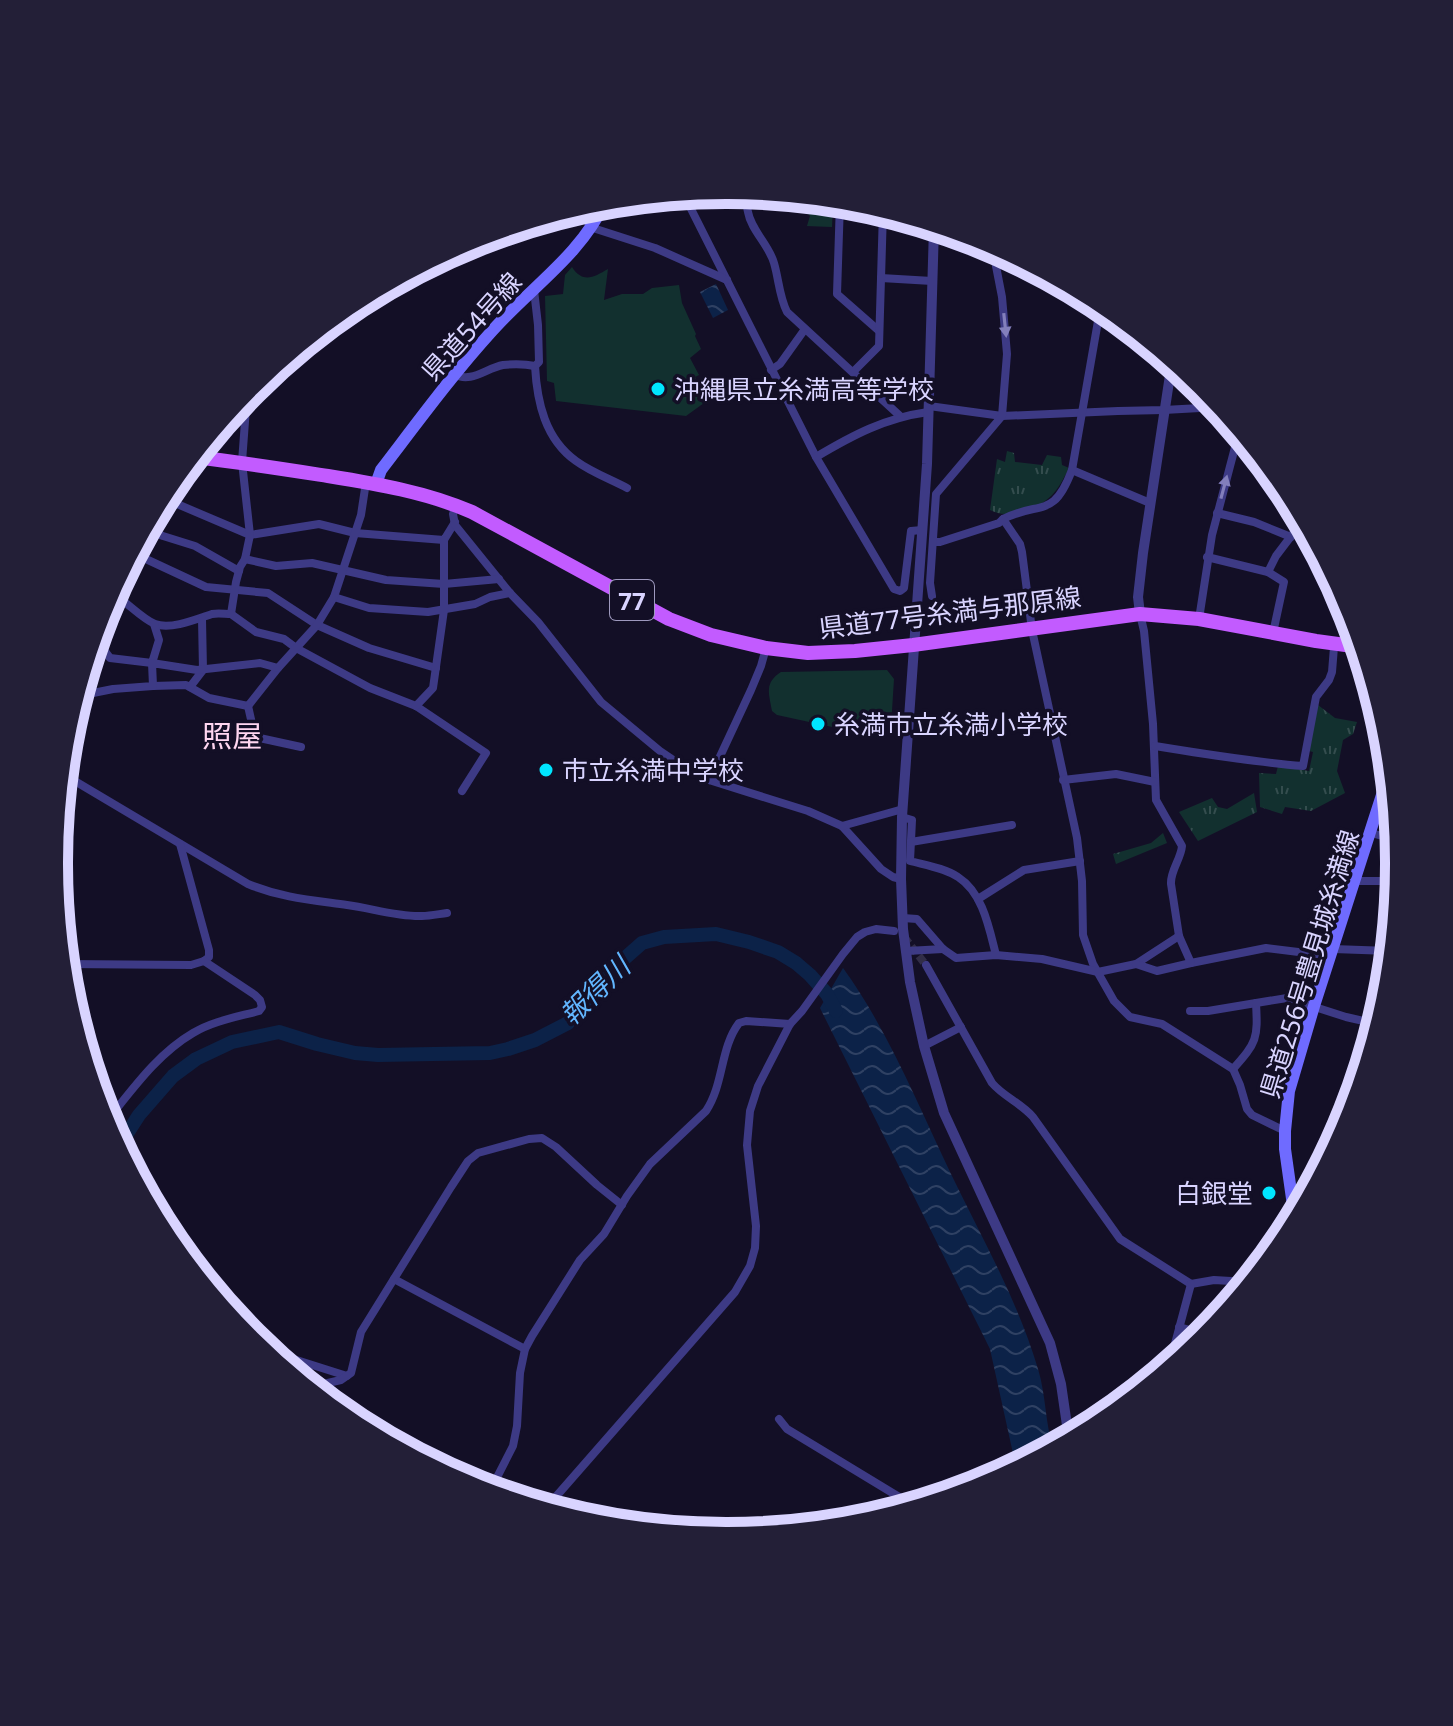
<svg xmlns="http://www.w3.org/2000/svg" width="1453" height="1726" font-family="'Noto Sans','Noto Sans JP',sans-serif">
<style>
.grass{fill:url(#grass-tufts)}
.pitch{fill:#12302f}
.water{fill:url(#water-waves)}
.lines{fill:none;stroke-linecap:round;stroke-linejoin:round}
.river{stroke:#0c2248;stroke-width:14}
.minor-tunnel{stroke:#312d47;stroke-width:8;stroke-dasharray:8 4;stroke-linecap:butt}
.minor{stroke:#3d3a85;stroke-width:8}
.tertiary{stroke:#3d3a85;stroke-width:10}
.secondary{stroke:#6f6bff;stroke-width:12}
.primary{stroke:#c25bff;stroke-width:14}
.oneway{fill:#837fbc}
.poi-dot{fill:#00e5ff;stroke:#130f26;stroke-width:3}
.labels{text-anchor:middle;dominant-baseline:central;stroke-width:7;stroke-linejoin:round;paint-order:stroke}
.shield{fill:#130f26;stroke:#9e99be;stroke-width:2}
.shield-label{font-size:24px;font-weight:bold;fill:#d9d4ff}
.street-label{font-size:26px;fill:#d9d4ff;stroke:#130f26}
.poi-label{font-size:26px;fill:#d9d4ff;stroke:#130f26;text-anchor:start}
.water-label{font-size:28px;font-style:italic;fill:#62b6ff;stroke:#130f26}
.quarter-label{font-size:30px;fill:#ffd6f0;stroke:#130f26}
.rim{fill:none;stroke:#d9d4ff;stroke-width:10}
</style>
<defs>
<pattern id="grass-tufts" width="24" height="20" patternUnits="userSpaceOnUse" patternTransform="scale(2)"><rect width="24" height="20" fill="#12302f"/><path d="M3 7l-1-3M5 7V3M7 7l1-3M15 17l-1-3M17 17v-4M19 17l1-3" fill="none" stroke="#344d4e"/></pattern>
<pattern id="water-waves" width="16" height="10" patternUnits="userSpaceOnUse" patternTransform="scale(2)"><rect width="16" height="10" fill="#0c2248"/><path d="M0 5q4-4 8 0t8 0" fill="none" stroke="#2f4163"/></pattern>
</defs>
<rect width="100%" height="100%" fill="#130f26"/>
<g class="grass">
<polygon points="793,197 833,201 832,227 807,226 810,216"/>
<path d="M1007 451 1014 453 1015 462 1042 465 1047 455 1061 457 1062 465 1069 468C1057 492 1049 504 1022 511 1010 514 1002 516 990 510L997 459 1005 462Z"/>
<polygon points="1318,705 1335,718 1357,722 1353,734 1343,740 1337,771 1345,793 1311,811 1285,807 1282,814 1260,807 1259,773 1276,774 1278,766 1309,771 1313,752 1309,751"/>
<polygon points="1254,793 1257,812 1198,841 1179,812 1212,798 1218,807 1227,809"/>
<polygon points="1163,833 1167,843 1116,864 1113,854 1151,843"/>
</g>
<g class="pitch">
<path d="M572 267C583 284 594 277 608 269L604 300 622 294H643L652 288 679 285 682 303 696 334 695 336 701 349 690 358 699 375 695 377 701 386 699 389 704 403 686 416 556 401 554 383 547 381 545 296 563 294 565 275Z"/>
<path d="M887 670 894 679 891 727 883 738 777 715 772 711C769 693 764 683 781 672Z"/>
</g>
<g class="water">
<polygon points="716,284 728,310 713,318 700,292"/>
<path d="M843 968C888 1030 918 1105 951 1174 982 1238 1018 1301 1038 1369 1046 1395 1045 1422 1053 1448L1016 1467 990 1349 820 1008Z"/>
</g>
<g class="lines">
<polyline class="river" points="119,1146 139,1115 173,1076 196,1059 232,1042 279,1032 317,1044 355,1053 378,1055 490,1053 508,1049 535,1040 568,1023 625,958 642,943 664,937 716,934 749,942 778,952 796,963 810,975 827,994 836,1011"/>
<polyline class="minor-tunnel" points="904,937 926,965"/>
<g class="minor">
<path d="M748 193C748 199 746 206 748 212 751 230 769 245 774 263 779 280 779 296 787 312L900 416"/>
<polyline points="684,195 816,457 894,589 900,591 904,588 911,531 922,530"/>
<polyline points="840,202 837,294 878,330"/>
<polyline points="573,210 596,229 655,248 727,280"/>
<polyline points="881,278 932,281"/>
<path d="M535 366C537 402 545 439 576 461 591 472 610 479 627 488"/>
<polyline points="771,370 780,364 805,329"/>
<polyline points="853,372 879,346 883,211"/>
<path d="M454 374C471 384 486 368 503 365 513 364 525 364 535 366L539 362 538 325 534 290"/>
<polyline points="929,406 1002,416 1118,411 1164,410 1218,407"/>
<path d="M816 457C853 435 885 418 928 412"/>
<polyline points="1072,470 1150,503"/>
<polyline points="163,498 250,535 319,524 355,533 444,540 455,522"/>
<polyline points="456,505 453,514 455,525 510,593 538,622 601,702 660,751 688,770 709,780 808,811 842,826 881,869 893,877 901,879"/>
<polyline points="1217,513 1254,522 1291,537"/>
<path d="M1003 519C1041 500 1053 520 1072 470L1101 304"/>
<polyline points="146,529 163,536 195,546 239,571"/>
<polyline points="933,542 940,542 999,523 1003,519 1020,544 1022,552 1032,630 1077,838 1082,881 1083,935 1093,964 1114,1001 1130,1017 1162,1024 1233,1069 1240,1085 1247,1109 1252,1115 1285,1131"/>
<polyline points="133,553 206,587 268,593 317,625 369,648 436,668"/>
<polyline points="1207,557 1268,572"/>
<polyline points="245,559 276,566 312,563 386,580 444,584 499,579"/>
<path d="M112 593C126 601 142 619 155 624 171 630 197 619 212 614 218 613 225 614 231 614L236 582 240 567 245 559 250 535 242 462 246 408 244 396"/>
<polyline points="932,596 930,583 936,494 1002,416 1007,354 1002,297 995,261 996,248"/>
<polyline points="334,597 369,608 428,612 475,604 490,597 510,593"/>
<polyline points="231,614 256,632 284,639 296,648 370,688 416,706 486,753 462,791"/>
<path d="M1140 614 1144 631 1153 724 1156 800 1182 846C1181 859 1170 871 1171 884L1179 936 1191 963 1266 948 1331 956"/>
<polyline points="1199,619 1212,535 1239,432"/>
<polyline points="1273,633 1284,582 1268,572 1276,556 1295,531 1309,532"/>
<polyline points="95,638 110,658 152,663 159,640 154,624"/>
<polyline points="153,686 186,685 209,698 248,706 278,668"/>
<polyline points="190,687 203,670 202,619"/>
<polyline points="78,696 113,689 153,686 152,663 197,670 260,663 278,668 317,625 334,597 361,515 366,482"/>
<polyline points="248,706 255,737 301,747"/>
<polyline points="416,706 433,688 444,610 444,540"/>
<path d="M1155 746C1204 754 1253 762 1303 766L1316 697 1329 680 1332 672 1334 647"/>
<path d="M63 774 248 884C282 898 311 900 347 905 371 908 397 917 422 916 430 916 439 914 447 913"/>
<polyline points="709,780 751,690 761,666 766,648"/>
<polyline points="1063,780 1116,774 1155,782"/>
<path d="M902 817 912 820 910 861C925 865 945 868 958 877 983 893 989 928 996 955"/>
<polyline points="842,826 903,809"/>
<polyline points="1371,833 1397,840"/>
<polyline points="911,842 1012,825"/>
<polyline points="1355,881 1397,881"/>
<polyline points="56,886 66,838 57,836"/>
<polyline points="978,899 1024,870 1080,861"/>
<polyline points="903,918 917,919 943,949 956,958 996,955 1042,959 1098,972 1136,964 1179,936"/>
<polyline points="1333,949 1390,951"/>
<polyline points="907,951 943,949"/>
<polyline points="64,964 191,965 204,961 209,957 209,950 180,844"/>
<polyline points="1136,964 1157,971 1191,963"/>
<path d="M926 965 992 1083C1004 1097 1021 1103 1033 1117L1120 1239 1191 1284"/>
<polyline points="1190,1011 1208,1011 1256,1003"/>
<polyline points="924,1046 961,1027"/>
<path d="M1233 1069C1257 1042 1258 1039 1256 1003L1287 998 1346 1017 1377 1024"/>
<path d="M106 1122C132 1090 157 1054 193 1033 213 1021 237 1017 259 1011L262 1007 260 1000 255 995 204 961"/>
<polyline points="1292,1197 1305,1201"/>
<polyline points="394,1279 525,1349"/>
<polyline points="1191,1284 1214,1280 1248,1282"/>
<polyline points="1179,1327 1205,1334"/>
<polyline points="265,1350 347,1376"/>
<polyline points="1169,1366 1191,1284"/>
<polyline points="310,1387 341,1380 351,1373 361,1332 451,1187 468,1161 478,1153 529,1139 542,1138 556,1147 597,1185 622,1205"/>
<polyline points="779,1419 787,1429 914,1506"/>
<path d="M490 1491 513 1446 517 1426 520 1373 525 1349 532 1336 580 1260 604 1234 627 1196 650 1164 706 1111C724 1084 720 1048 739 1023L746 1021 790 1024"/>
<polyline points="546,1508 735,1292 750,1266 755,1248 756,1226 747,1145 750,1111 758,1086 790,1024 802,1011 843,954 857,937 865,932 876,929 894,931"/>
<polyline points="633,1526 637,1527"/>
</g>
<g class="tertiary">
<polyline points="934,227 927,464 902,817 901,879 903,929 910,982 924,1046 944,1113 1050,1343 1061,1384 1069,1439"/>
<polyline points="1140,614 1138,597 1143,553 1172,362"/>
</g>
<g class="secondary">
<path d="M376 484 381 470C417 423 452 375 492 331 530 288 581 255 605 202"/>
<polyline points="1295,1220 1285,1149 1285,1131 1289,1091 1314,1006 1390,770"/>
</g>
<path class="primary" d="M194 457C239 462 283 469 328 476 377 484 426 492 472 512L669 619 711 635 766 648 808 653 855 651 913 645 1140 614 1199 619 1316 641 1360 647"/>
</g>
<defs><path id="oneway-solid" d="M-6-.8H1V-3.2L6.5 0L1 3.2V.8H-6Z" transform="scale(2)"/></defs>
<g class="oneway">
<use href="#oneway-solid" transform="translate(1005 325) rotate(84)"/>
<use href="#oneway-solid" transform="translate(1224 487) rotate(-75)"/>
</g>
<g class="poi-dot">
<circle cx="658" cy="389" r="8"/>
<circle cx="818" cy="724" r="8"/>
<circle cx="546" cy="770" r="8"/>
<circle cx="1269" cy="1193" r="8"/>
</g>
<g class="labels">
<rect class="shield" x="610" y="580" width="44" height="40" rx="6"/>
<g class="shield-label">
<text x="632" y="600">77</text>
</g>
<g class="street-label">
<text transform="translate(471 326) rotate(-48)">県道54号線</text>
<text transform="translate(950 612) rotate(-7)">県道77号糸満与那原線</text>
<text transform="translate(1309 964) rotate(-73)">県道256号豊見城糸満線</text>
</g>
<g class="poi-label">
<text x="674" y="389">沖縄県立糸満高等学校</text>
<text x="834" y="724">糸満市立糸満小学校</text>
<text x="562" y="770">市立糸満中学校</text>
<text x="1253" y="1193" text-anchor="end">白銀堂</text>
</g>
<g class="water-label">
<text transform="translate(594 990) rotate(-44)">報得川</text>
</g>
<g class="quarter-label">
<text x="232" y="735">照屋</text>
</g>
</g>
<path d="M0 0H1453V1726H0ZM726 204H727A658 658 0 0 1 1385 862V864A658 658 0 0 1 727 1522H726A658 658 0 0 1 68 864V862A658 658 0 0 1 726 204Z" fill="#231f37" fill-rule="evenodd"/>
<path class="rim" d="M726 204H727A658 658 0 0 1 1385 862V864A658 658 0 0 1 727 1522H726A658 658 0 0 1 68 864V862A658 658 0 0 1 726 204Z"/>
</svg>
